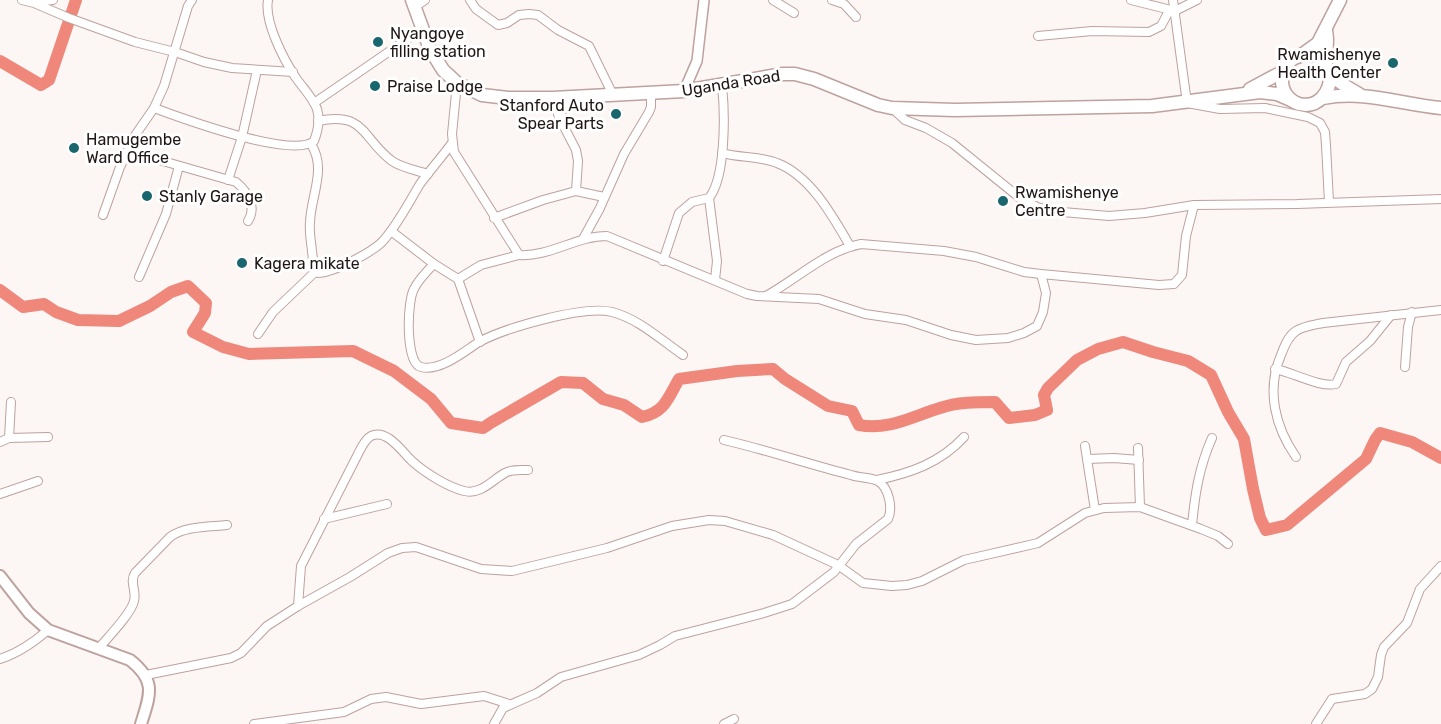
<svg xmlns="http://www.w3.org/2000/svg" width="1441" height="724" font-family="Rubik,sans-serif">
<style>
.lines{fill:none;stroke-linecap:round;stroke-linejoin:round}
.river{stroke:#ef877b;stroke-width:12}
.minor-casing{stroke:#bda29e;stroke-width:10}
.tertiary-casing{stroke:#bda29e;stroke-width:12}
.secondary-casing{stroke:#bda29e;stroke-width:14}
.primary-casing{stroke:#bda29e;stroke-width:15}
.trunk-casing{stroke:#bda29e;stroke-width:15}
.minor{stroke:#fff;stroke-width:8}
.tertiary{stroke:#fff;stroke-width:9}
.secondary{stroke:#fff;stroke-width:10}
.primary{stroke:#fff;stroke-width:12}
.trunk{stroke:#fff;stroke-width:12}
.poi-dot{fill:#19666e;stroke:#fff;stroke-width:2}
.labels{text-anchor:middle;dominant-baseline:central;stroke-width:6;stroke-linejoin:round;paint-order:stroke}
.poi-label{font-size:16px;fill:#201615;stroke:#fff;text-anchor:start}
.street-label{font-size:16px;fill:#201615;stroke:#fff}
</style>
<rect width="100%" height="100%" fill="#fcf6f5"/>
<g class="lines">
<g class="river">
<polyline points="0,61 41,85 49,80 76,0"/>
<path d="M0 290 23 307 44 304 56 312 78 320 119 321 150 306 171 292 188 286 206 303 205 313 193 332 223 347 249 354 353 351 394 371 431 399 451 423 483 428 492 422 561 382 583 383 603 399 624 405 642 417C665 412 668 398 679 379L737 371 773 369 785 379 828 406 852 411 859 425C888 431 913 416 940 408 957 402 977 402 995 402L1009 418 1035 415 1047 410 1044 395 1048 388 1077 360 1098 349 1123 342 1153 352 1188 361 1211 375 1228 412 1244 439 1253 489 1260 518 1266 530 1287 525 1366 459 1375 440 1380 433 1412 442 1441 458"/>
</g>
<defs>
<g id="minor">
<polyline points="22,0 34,3 69,18 135,42 175,52 204,62 232,68 293,72"/>
<polyline points="470,0 476,9 498,25 507,23 519,15 529,14 538,15 558,30 589,46 613,95"/>
<polyline points="773,0 794,13"/>
<polyline points="832,0 844,4 856,17"/>
<polyline points="1131,0 1175,11 1197,0"/>
<polyline points="1173,0 1187,103 1220,109 1265,108 1308,117 1320,123 1325,132 1326,145 1329,202"/>
<polyline points="36,2 53,0"/>
<polyline points="415,7 425,0"/>
<polyline points="1038,36 1092,31 1149,32 1161,26 1169,11"/>
<path d="M457 83 452 134 454 152 519 255C550 257 576 236 607 236L747 294 757 296 819 299 865 314 906 320 951 335 976 340 1008 338 1024 333 1037 326 1043 312 1046 293 1041 274"/>
<polyline points="553,98 559,117 576,150 578,161 576,191 604,197"/>
<polyline points="314,103 422,29"/>
<path d="M154 108C181 118 293 159 314 141 318 131 320 119 317 109 313 98 303 88 296 78 284 60 264 22 268 0"/>
<polyline points="892,108 905,120 926,128 952,143 1020,198 1037,207 1051,211 1109,216 1145,213 1194,205 1297,204 1441,199"/>
<polyline points="559,117 570,97"/>
<path d="M318 121C366 111 362 139 392 161 402 168 416 170 428 174"/>
<path d="M311 144C327 169 311 195 310 222 309 232 311 241 312 251 313 259 313 267 318 273 333 273 370 253 381 243 396 228 409 202 420 184 430 170 442 157 452 143"/>
<path d="M128 151 236 182C248 192 257 207 248 221"/>
<path d="M722 153C740 158 760 156 777 163 811 176 833 217 850 246"/>
<polyline points="228,180 242,137 257,70"/>
<polyline points="709,198 717,261 715,280"/>
<polyline points="103,215 120,167 136,134 154,108 164,86 188,6 192,0"/>
<polyline points="494,218 543,200 576,191"/>
<polyline points="391,231 434,264 458,279 480,342"/>
<polyline points="583,239 600,208 624,154 649,112 651,107 651,93"/>
<path d="M663 261 679 213 692 202 709 198C726 177 725 113 722 86"/>
<path d="M434 264C427 271 418 280 414 289 407 301 405 363 421 367 440 372 465 351 479 342 505 328 584 305 612 312 639 319 661 340 683 355"/>
<polyline points="139,277 166,214 179,166"/>
<polyline points="458,279 481,265 519,255"/>
<path d="M766 296C797 279 825 251 861 244L944 251 976 257 1024 272 1041 274 1159 285 1174 284 1182 275 1186 236 1194 205"/>
<polyline points="258,334 273,312 316,271"/>
<polyline points="1405,367 1408,327 1412,312"/>
<path d="M1275 369C1292 372 1320 388 1336 384L1346 362 1370 341 1391 315"/>
<polyline points="9,438 11,402"/>
<polyline points="0,442 9,438 48,437"/>
<polyline points="1085,446 1095,510"/>
<polyline points="1138,448 1140,507"/>
<path d="M1296 457C1275 427 1266 390 1281 355 1284 347 1288 336 1296 331 1304 326 1314 325 1323 323L1441 310"/>
<polyline points="1087,459 1114,458 1139,460"/>
<path d="M877 480C911 473 940 463 964 437"/>
<polyline points="0,494 38,481"/>
<polyline points="324,519 387,504"/>
<path d="M1192 525C1195 494 1199 467 1212 438"/>
<path d="M298 606 301 566 358 454C361 448 365 439 371 436 387 428 403 453 412 461 425 473 448 487 464 491 481 495 492 480 505 473 511 469 521 470 528 470"/>
<path d="M99 648C109 636 131 614 134 601 137 590 129 583 135 573L170 537C185 526 209 527 227 525"/>
<path d="M0 659C19 653 33 643 48 630"/>
<polyline points="146,675 231,658 241,653 267,626 298,606 350,577 388,553 402,548 416,547 481,569 512,571 607,548 672,526 709,520 725,521 773,535 838,565 863,583 892,586 907,585 922,581 964,560 1038,543 1085,513 1104,508 1140,507 1201,529 1218,536 1228,544"/>
<polyline points="254,724 344,712 371,699 386,697 421,704 484,696 509,704"/>
<path d="M494 724 503 708 537 693 561 677 639 655 660 645 675 636 764 613 792 604 834 572 856 544 888 519C893 508 889 488 878 481 871 477 859 478 851 475 808 464 767 450 724 440"/>
<polyline points="724,724 734,719"/>
<polyline points="1316,724 1332,699 1365,694 1372,689 1378,677 1381,655 1384,647 1407,623 1420,589 1441,566"/>
</g>
<polyline id="tertiary" points="684,91 697,61 704,0"/>
<path id="secondary" d="M0 576 29 613 48 630 130 660C157 681 150 695 141 724"/>
<g id="primary">
<polyline points="412,0 430,49 443,70 457,83 482,95 508,98 553,98 684,91 783,74 795,74 814,79 878,105 892,108 955,110 1152,106 1260,92 1277,94 1291,100"/>
<polyline points="1250,89 1282,72"/>
</g>
<g id="trunk">
<polyline points="1326,30 1327,39 1326,65"/>
<polyline points="1300,56 1318,43 1340,0"/>
<path d="M1330 74C1331 91 1319 109 1299 104 1276 97 1276 62 1300 56 1321 51 1322 66 1332 76 1341 84 1350 89 1359 94"/>
<path d="M1323 98C1364 90 1400 104 1441 108"/>
</g>
</defs>
<use href="#minor" class="minor-casing"/>
<use href="#tertiary" class="tertiary-casing"/>
<use href="#secondary" class="secondary-casing"/>
<use href="#primary" class="primary-casing"/>
<use href="#trunk" class="trunk-casing"/>
<use href="#minor" class="minor"/>
<use href="#tertiary" class="tertiary"/>
<use href="#secondary" class="secondary"/>
<use href="#primary" class="primary"/>
<use href="#trunk" class="trunk"/>
</g>
<g class="poi-dot">
<circle cx="378" cy="42" r="6"/>
<circle cx="1393" cy="63" r="6"/>
<circle cx="375" cy="86" r="6"/>
<circle cx="616" cy="114" r="6"/>
<circle cx="74" cy="148" r="6"/>
<circle cx="147" cy="196" r="6"/>
<circle cx="1003" cy="201" r="6"/>
<circle cx="242" cy="263" r="6"/>
</g>
<g class="labels">
<g class="poi-label">
<text x="390" y="33">Nyangoye<tspan x="390" dy="18">filling station</tspan></text>
<text x="1381" y="54" text-anchor="end">Rwamishenye<tspan x="1381" dy="18">Health Center</tspan></text>
<text x="387" y="86">Praise Lodge</text>
<text x="604" y="105" text-anchor="end">Stanford Auto<tspan x="604" dy="18">Spear Parts</tspan></text>
<text x="86" y="139">Hamugembe<tspan x="86" dy="18">Ward Office</tspan></text>
<text x="1015" y="192">Rwamishenye<tspan x="1015" dy="18">Centre</tspan></text>
<text x="159" y="196">Stanly Garage</text>
<text x="254" y="263">Kagera mikate</text>
</g>
<g class="street-label">
<text transform="translate(731 83) rotate(-9)">Uganda Road</text>
</g>
</g>
</svg>
